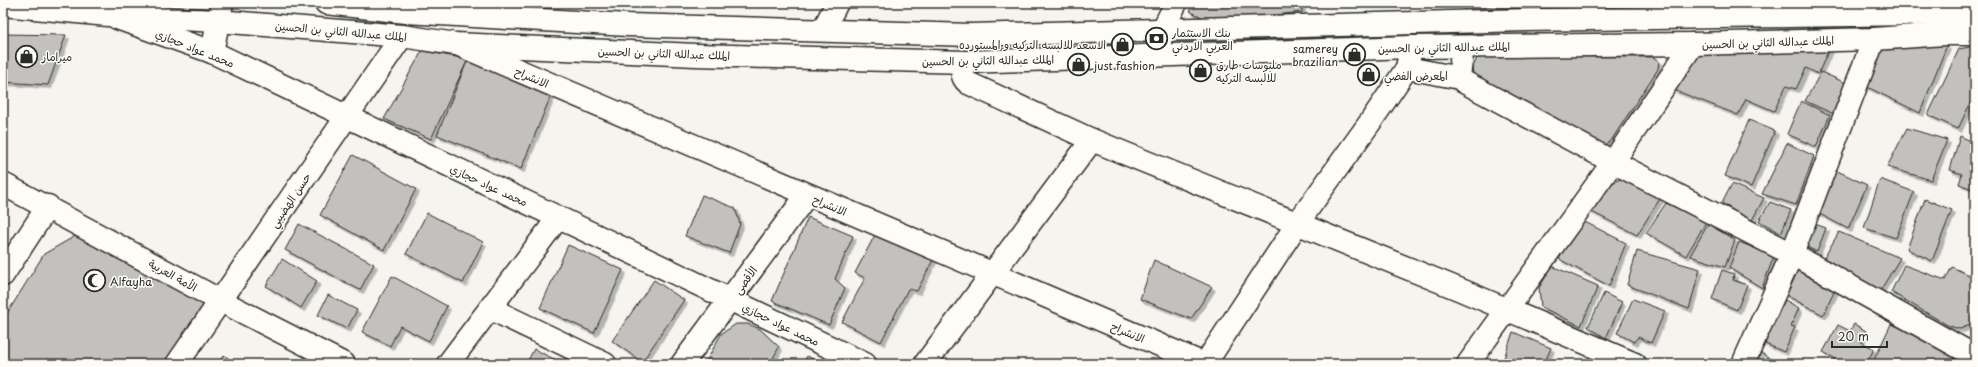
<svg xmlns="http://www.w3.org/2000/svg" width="1978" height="367" font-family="'Playpen Sans','Playpen Sans Arabic',sans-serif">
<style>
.building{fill:#c2c1be;stroke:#2b2b2b;filter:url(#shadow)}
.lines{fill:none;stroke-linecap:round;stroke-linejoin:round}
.minor-casing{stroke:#2b2b2b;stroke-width:25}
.major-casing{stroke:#2b2b2b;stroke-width:25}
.minor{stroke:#fdfcf7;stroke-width:22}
.major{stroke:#fdfcf7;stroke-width:22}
.labels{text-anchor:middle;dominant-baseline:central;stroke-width:3;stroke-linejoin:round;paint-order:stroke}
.street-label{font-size:11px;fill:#2b2b2b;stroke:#fdfcf7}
.poi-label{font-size:11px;fill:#2b2b2b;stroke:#fdfcf7;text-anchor:start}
</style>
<defs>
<filter id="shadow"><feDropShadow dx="3.5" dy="3.5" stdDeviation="0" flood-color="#0004"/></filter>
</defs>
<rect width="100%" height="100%" fill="#f5f4ef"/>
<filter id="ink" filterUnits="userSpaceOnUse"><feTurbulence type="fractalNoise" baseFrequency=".025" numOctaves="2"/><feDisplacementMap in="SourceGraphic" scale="8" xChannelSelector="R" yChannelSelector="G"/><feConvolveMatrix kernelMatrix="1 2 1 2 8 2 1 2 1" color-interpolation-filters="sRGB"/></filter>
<g filter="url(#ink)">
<g class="building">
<polygon points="1188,3 1294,3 1302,6 1302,12 1213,22 1191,12"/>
<polygon points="1460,3 1541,3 1460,7"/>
<polygon points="1559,3 1606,3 1557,10"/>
<polygon points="1670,3 1722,3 1719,9 1667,9"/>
<polygon points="1745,3 1802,3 1802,9 1744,8"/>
<polygon points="3,34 66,35 48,85 3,82"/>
<polygon points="1947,45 1920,113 1861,84 1880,46"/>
<polygon points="1975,46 1975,93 1958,129 1928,115 1959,49"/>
<polygon points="1829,49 1818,74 1806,68 1796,89 1786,86 1774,111 1746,99 1738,115 1669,88 1703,50"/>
<polygon points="422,51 468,59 431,139 384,119"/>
<polygon points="1478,56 1653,57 1659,61 1658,69 1612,139 1604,146 1475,78 1472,69"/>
<polygon points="468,59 552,93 521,169 437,135"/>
<polygon points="1821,72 1846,83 1834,114 1805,101"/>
<polygon points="1801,101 1830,115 1816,147 1787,134"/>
<polygon points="1749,120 1775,131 1751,187 1725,176"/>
<polygon points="1907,128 1947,140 1931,180 1887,167"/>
<polygon points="1960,136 1975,143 1975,190 1959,184 1962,174 1950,170"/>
<polygon points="1787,143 1814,156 1796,205 1762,194"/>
<polygon points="353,155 416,189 384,250 320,215"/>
<polygon points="1831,168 1867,185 1848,229 1812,210"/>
<polygon points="1620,179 1661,197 1637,235 1588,210 1602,189"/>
<polygon points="1880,179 1914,192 1896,238 1864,228"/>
<polygon points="1732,184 1764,198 1751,222 1722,203"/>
<polygon points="702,195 735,208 740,224 729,253 685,236"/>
<polygon points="1925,199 1952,210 1932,261 1907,249"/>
<polygon points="1770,202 1791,210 1781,233 1759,221"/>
<polygon points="1666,203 1706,222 1686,256 1646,233"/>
<polygon points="427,213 483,242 463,283 406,254"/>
<polygon points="808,217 853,236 835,279 845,288 829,325 772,301"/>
<polygon points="1581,220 1626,243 1609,286 1559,259"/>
<polygon points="1809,222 1826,228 1817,252 1801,244"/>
<polygon points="299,224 374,264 360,290 285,250"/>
<polygon points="1708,224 1735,240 1725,267 1690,256"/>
<polygon points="878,229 934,258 917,291 908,289 881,342 842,322 865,278 855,273"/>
<polygon points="1839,232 1900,258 1880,291 1824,258"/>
<polygon points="77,235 210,308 170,364 3,364 3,320 44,254"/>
<polygon points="1739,242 1774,256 1762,288 1729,268"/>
<polygon points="568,245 623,270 594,333 540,308"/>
<polygon points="1637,251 1700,269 1689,309 1627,285"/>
<polygon points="282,259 317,281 301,308 266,286"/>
<polygon points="1154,260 1212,287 1191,319 1140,299"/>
<polygon points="1904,265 1945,280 1952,267 1975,278 1975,323 1960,329 1949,326 1891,292"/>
<polygon points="1552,266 1598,286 1581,326 1541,307 1539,288"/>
<polygon points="1793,267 1835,290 1823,315 1780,292"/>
<polygon points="1722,270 1734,274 1733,280 1747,285 1737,310 1712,299"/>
<polygon points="392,276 447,306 429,341 400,326 390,346 362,332"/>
<polygon points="654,280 684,300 642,362 612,341"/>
<polygon points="1604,293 1622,302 1606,338 1588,327"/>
<polygon points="328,295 357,310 347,329 318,315"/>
<polygon points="1633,299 1665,311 1651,343 1638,337 1634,342 1617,333"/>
<polygon points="1785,300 1799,308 1791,326 1795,327 1784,352 1761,342 1776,306 1781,308"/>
<polygon points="736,324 748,324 760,329 779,347 770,364 705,364 721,334"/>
<polygon points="1854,324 1866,331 1860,341 1874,349 1866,364 1845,364 1823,352 1838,325 1850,331"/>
<polygon points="1891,324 1948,347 1954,357 1952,364 1872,364"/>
<polygon points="1513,332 1551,348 1544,364 1502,364"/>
<polygon points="534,349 564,364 526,364"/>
<polygon points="1758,351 1779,364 1751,364"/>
<polygon points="224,355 236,364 217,364"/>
<polygon points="807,356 823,364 803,364"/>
</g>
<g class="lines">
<defs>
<g id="minor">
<polyline points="117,18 212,52 865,364"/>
<polyline points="823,30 837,3"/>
<polyline points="459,45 1204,364"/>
<polyline points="1463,47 1459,76 1464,82 1613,162 1792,254 1975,356"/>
<polyline points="212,52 222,3"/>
<polyline points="1157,55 1163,29 1176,3"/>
<path d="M966 62C961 70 961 77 968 83L1092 140 1461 290 1635 364"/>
<polyline points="1407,68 1460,78"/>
<polyline points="3,184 221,301 344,364"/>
<polyline points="3,275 48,206"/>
<polyline points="491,309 605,364"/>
<polyline points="177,364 402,36"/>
<polyline points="448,364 558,218"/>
<polyline points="682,364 807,195"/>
<polyline points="925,364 1092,140"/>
<polyline points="1205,364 1297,224 1371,121 1407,68 1411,47"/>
<polyline points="1468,364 1613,162 1693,44"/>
<polyline points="1743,364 1792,254 1874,39"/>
</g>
<g id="major">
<polyline points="326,3 406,12 628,25 971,35 1525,20 1975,13"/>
<polyline points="3,5 108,15 217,21 402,36 456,44 696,55 966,62 1411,47 1693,44 1874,39 1944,34 1975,34"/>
</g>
</defs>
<use href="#minor" class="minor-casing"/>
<use href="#major" class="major-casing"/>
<use href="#minor" class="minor"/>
<use href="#major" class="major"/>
</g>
</g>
<defs>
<symbol id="bank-ring" viewBox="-11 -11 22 22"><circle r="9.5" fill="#fdfcf7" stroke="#2b2b2b" stroke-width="1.5"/><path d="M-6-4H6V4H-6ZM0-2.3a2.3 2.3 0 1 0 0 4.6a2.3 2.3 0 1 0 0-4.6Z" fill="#2b2b2b"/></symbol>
<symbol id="shop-ring" viewBox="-11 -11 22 22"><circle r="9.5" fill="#fdfcf7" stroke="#2b2b2b" stroke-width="1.5"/><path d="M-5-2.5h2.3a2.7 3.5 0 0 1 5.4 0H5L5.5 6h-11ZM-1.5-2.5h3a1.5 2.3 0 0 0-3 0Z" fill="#2b2b2b"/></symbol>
<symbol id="mosque-ring" viewBox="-11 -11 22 22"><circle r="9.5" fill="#fdfcf7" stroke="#2b2b2b" stroke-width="1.5"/><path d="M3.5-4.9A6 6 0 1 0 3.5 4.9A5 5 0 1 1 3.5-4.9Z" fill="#2b2b2b"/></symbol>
</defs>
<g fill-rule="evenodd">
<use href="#bank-ring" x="1144" y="26" width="25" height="25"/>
<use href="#shop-ring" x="1110" y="32" width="25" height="25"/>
<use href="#shop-ring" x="1342" y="42" width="25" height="25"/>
<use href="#shop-ring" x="14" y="44" width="25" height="25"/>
<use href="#shop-ring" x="1066" y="52" width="25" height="25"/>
<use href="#shop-ring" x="1188" y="58" width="25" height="25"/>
<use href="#shop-ring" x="1356" y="62" width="25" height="25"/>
<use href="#mosque-ring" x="82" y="268" width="25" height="25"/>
</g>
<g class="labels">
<g class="street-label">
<text transform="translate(341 31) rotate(5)">الملك عبدالله الثاني بن الحسين</text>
<text transform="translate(1768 42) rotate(-2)">الملك عبدالله الثاني بن الحسين</text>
<text transform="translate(1444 47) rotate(-1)">الملك عبدالله الثاني بن الحسين</text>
<text transform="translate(195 48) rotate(22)">محمد عواد حجازي</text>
<text transform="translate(664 53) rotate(2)">الملك عبدالله الثاني بن الحسين</text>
<text transform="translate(988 60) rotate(-1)">الملك عبدالله الثاني بن الحسين</text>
<text transform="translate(532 77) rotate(23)">الانشراح</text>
<text transform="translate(489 185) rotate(25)">محمد عواد حجازي</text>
<text transform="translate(290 200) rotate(-56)">حسن الهضيبي</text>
<text transform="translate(830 205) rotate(23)">الانشراح</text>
<text transform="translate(173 275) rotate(29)">الأمة العربية</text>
<text transform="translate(745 280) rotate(-54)">الأقصى</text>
<text transform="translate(781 324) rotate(26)">محمد عواد حجازي</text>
<text transform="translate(1128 332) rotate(23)">الانشراح</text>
</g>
<g class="poi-label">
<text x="1172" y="32">بنك الاستثمار<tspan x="1172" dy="13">العربي الاردني</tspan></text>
<text x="1106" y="44" text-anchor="end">الاسعد للالبسه التركيه و المستورده</text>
<text x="1338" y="48" text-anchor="end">samerey<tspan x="1338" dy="13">brazilian</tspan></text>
<text x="42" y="56">ميرامار</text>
<text x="1216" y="64">ملبوسات طارق<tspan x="1216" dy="13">للالبسه التركيه</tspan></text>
<text x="1094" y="65">just fashion</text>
<text x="1384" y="75">المعرض الفضي</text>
<text x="110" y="281">Alfayha</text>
</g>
</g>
<rect width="1978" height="367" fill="none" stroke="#fdfcf7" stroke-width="16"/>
<rect x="8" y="8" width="1962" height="351" fill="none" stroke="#2b2b2b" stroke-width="1.5" filter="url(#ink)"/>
<path d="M1832 341v6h55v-6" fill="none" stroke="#2b2b2b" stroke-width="2"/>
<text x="1838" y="341" font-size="12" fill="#2b2b2b" stroke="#fdfcf7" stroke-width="3" paint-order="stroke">20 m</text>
</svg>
